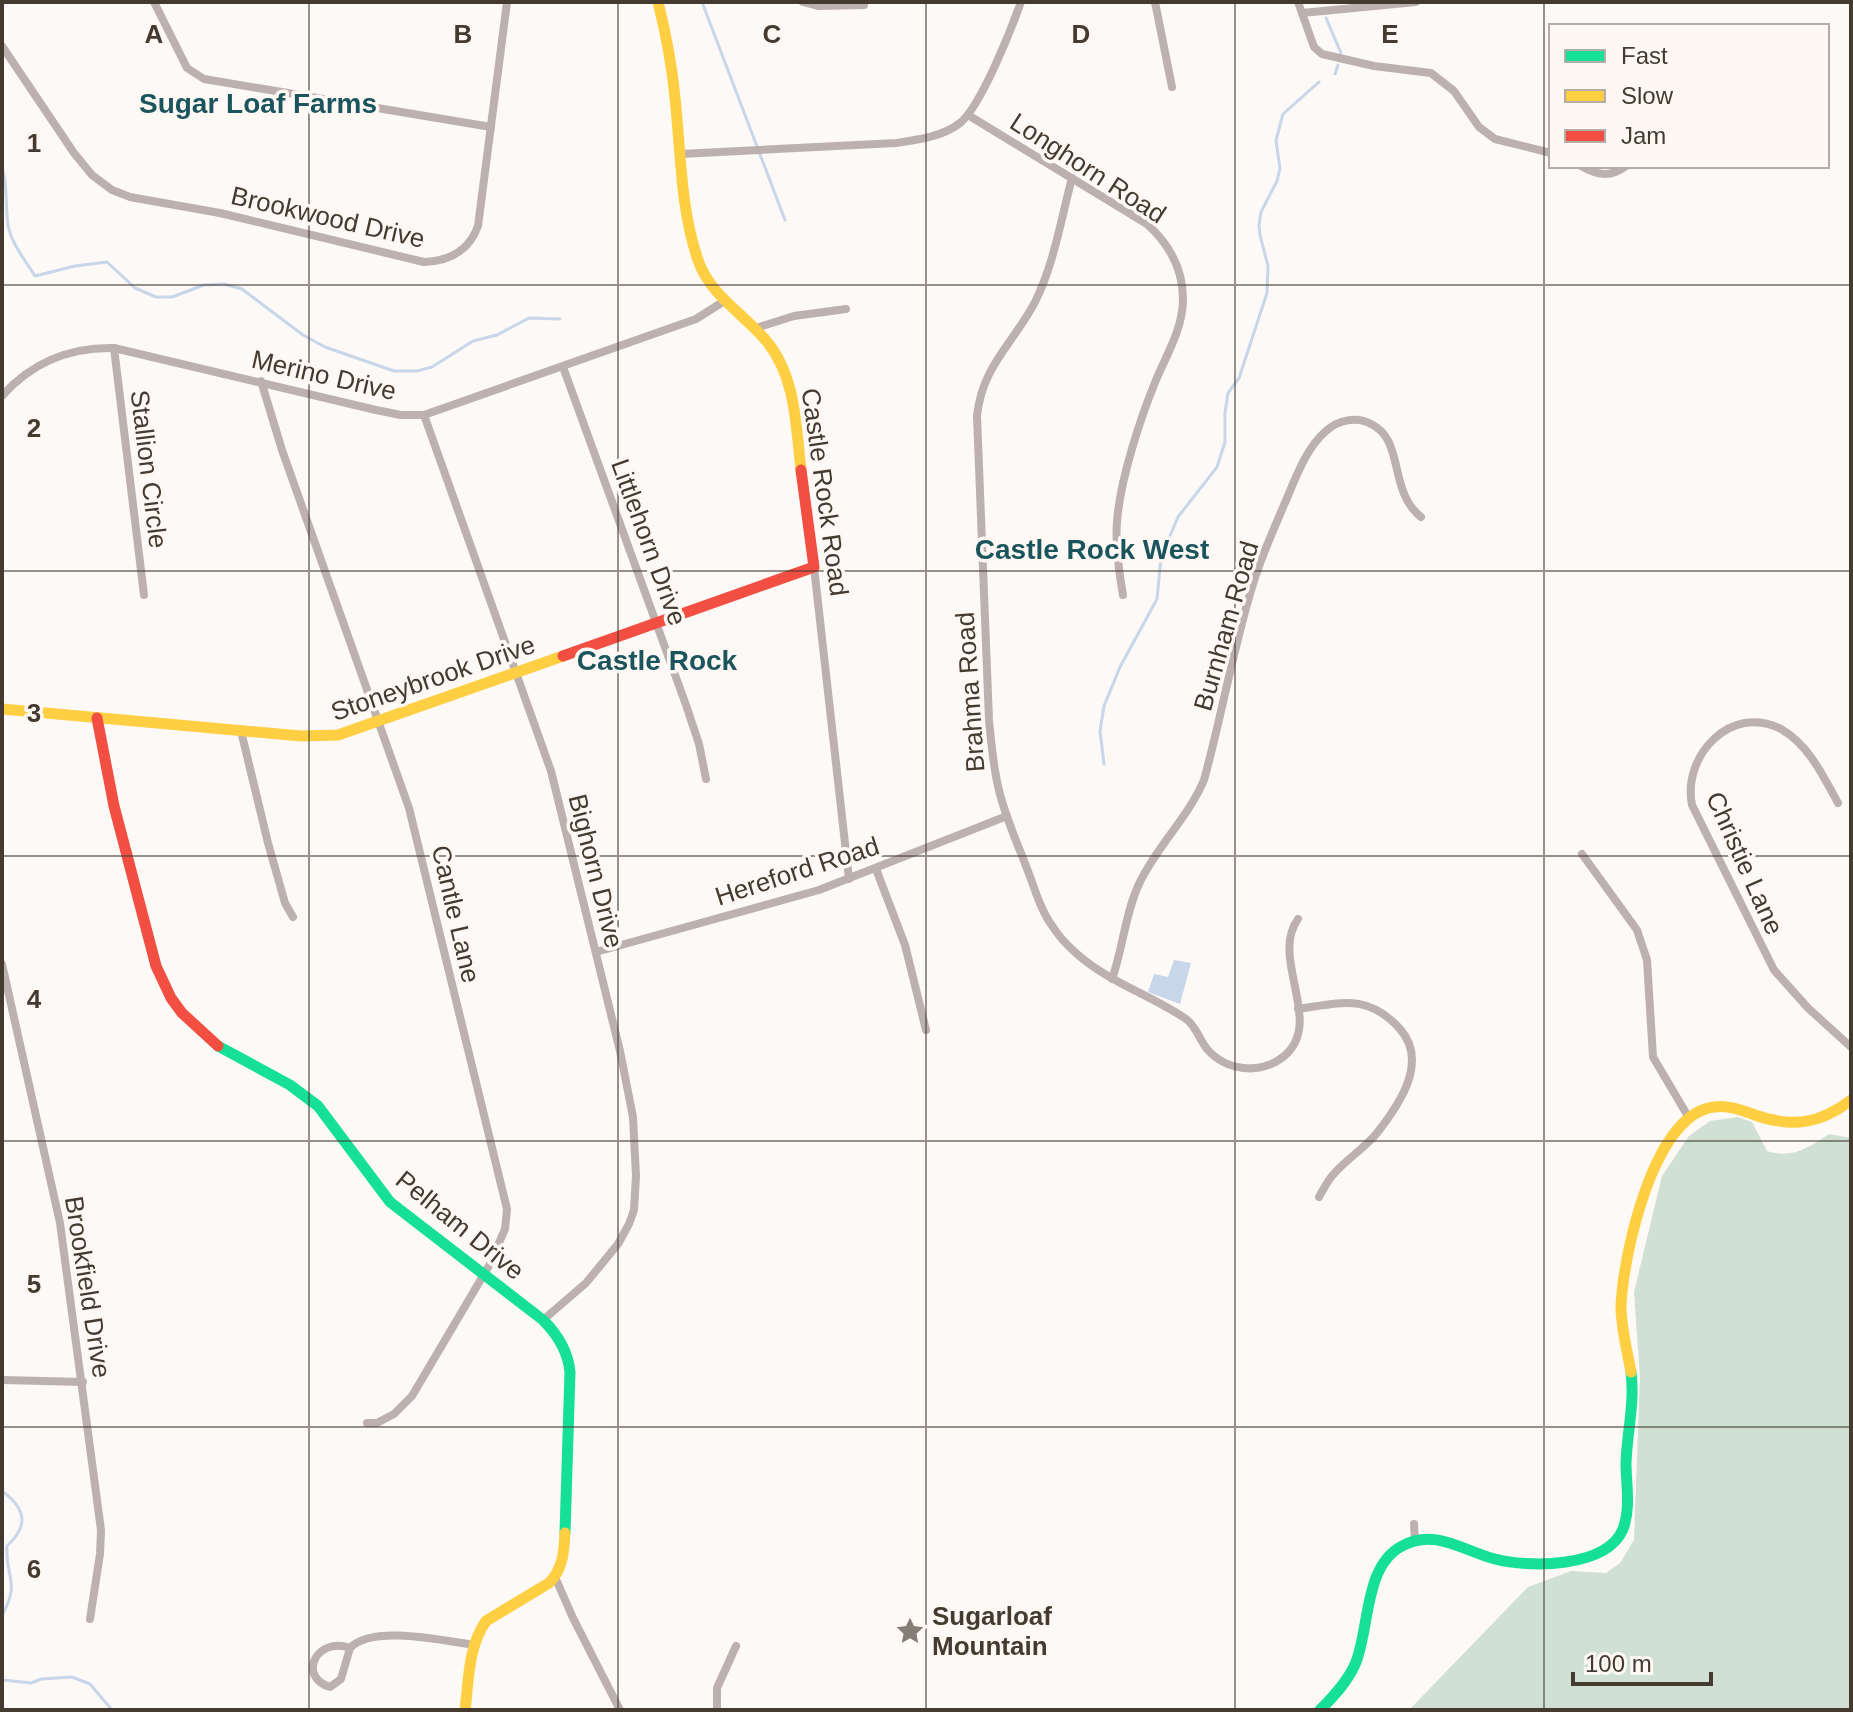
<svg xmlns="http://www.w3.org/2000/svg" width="1853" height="1712" font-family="Arial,sans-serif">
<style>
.forest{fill:#d0e0d2}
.water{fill:#c8d6e9}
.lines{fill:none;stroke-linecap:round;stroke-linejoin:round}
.stream{stroke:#c8d6e9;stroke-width:3}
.street{stroke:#bdb1af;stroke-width:8}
.fast{stroke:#16e098;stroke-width:11}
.slow{stroke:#ffcf43;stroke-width:11}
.jam{stroke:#f24e42;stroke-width:11}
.grid{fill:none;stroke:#443a30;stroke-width:2;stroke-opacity:0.55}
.labels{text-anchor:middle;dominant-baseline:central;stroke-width:7;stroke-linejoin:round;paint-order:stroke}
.street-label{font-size:26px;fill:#443a30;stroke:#fef8f4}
.poi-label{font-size:26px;font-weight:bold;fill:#443a30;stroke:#fef8f4;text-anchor:start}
.neighbourhood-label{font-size:28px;font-weight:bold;fill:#1a545d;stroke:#fef8f4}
.grid-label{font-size:26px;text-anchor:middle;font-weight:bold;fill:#443a30;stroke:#fef8f4;stroke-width:7;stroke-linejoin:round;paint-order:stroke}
</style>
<rect width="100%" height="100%" fill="#fcf9f6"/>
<path class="forest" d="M1738 1117 1752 1122 1767 1151C1791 1159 1809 1148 1829 1134L1851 1138V1710H1409L1528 1587 1571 1571 1606 1573 1620 1563 1634 1540 1640 1376 1634 1292 1662 1176 1689 1136 1710 1121Z"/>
<polygon class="water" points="1174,960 1191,963 1180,1004 1148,992 1154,974 1168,977"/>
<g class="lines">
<g class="stream">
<polyline points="702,2 785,220"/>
<polyline points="1326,18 1341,53"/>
<polyline points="1335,74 1338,65"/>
<path d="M2 167C8 186 5 205 8 225 11 243 25 260 35 276L75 266 107 262 135 288 156 297H172L204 285 224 284 242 289 303 335 325 347 394 371H417L432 367 473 341 497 335 529 318 560 319"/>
<polyline points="1104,764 1100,731 1104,706 1120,667 1157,599 1161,557 1178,517 1217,467 1225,442 1225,413 1228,393 1239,378 1267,293 1268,266 1260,235 1259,225 1261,212 1277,181 1280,169 1276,140 1283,114 1319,82"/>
<path d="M2 1491C25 1508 30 1525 7 1546 5 1578 21 1582 2 1615"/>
<polyline points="2,1677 3,1680 31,1683 41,1679 72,1677 90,1684 112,1710"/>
</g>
<g class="street">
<polyline points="154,2 187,68 204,79 491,127"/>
<polyline points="803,2 818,6 864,5"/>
<polyline points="1155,2 1172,87"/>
<polyline points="1298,2 1314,47 1322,54 1374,66 1431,73 1454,91 1479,127 1495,139 1551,153"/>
<polyline points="1302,13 1416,2"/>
<path d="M2 46 74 153 92 175 112 190 130 197 220 213 424 262C450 261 469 251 478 226L507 2"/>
<path d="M968 115 1147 224C1169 244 1183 269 1183 299 1183 328 1167 354 1156 380 1140 419 1120 480 1117 522 1115 546 1119 572 1123 595"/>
<path d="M681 154 896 143C917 140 942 137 960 123 981 106 1011 30 1021 2"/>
<path d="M1581 166C1597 175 1610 178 1626 166"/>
<path d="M1072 178C1061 219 1054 264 1035 302 1013 344 982 366 977 416L989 720C991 742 993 764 998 786 1004 814 1016 840 1026 866 1034 886 1040 910 1053 927 1059 937 1068 946 1077 954 1110 983 1151 995 1186 1019 1196 1026 1199 1039 1207 1049 1226 1071 1260 1075 1283 1057 1326 1023 1269 959 1298 919"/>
<polyline points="756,328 794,316 846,309"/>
<polyline points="114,348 144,595"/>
<polyline points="563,367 686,705 699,744 706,779"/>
<polyline points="261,381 282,450 409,808 507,1209 505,1229 490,1264 412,1396 394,1414 377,1423 367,1423"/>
<path d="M2 396C31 363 70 347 114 348L376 410 401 415H424L696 319 726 300"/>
<polyline points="424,415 551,771 620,1051 633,1117 636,1176 634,1210 629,1224 618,1244 586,1283 543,1320"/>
<polyline points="814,567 849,879"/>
<polyline points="241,731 268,843 285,903 293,917"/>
<path d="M1838 803C1823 776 1809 745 1781 729 1731 703 1682 756 1692 805L1774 970 1808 1008 1851 1047"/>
<polyline points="1582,854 1637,930 1647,960 1653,1057 1689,1118"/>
<polyline points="876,869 905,945 926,1030"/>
<polyline points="596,952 819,890 1007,816"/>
<polyline points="2,964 60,1223 101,1530 100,1554 90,1619"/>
<path d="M1112 979C1123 948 1125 914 1139 884 1156 847 1188 818 1204 780 1222 715 1233 648 1253 584 1261 557 1273 531 1284 505 1295 480 1305 449 1326 431 1338 420 1357 416 1371 424 1405 440 1388 491 1421 517"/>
<path d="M1298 1009C1340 1003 1368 993 1400 1029 1429 1062 1399 1105 1377 1133 1364 1149 1345 1160 1332 1176 1327 1182 1323 1190 1319 1197"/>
<polyline points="2,1380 83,1382"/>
<polyline points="1414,1524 1415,1541"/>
<polyline points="555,1577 573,1618 620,1710"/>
<path d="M350 1648 341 1679 330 1687C297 1677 316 1636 350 1648 372 1624 445 1641 474 1645"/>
<polyline points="717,1710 717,1688 736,1646"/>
</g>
<g class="fast">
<path d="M218 1046 290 1085 318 1106 390 1202 543 1320C558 1335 568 1351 570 1372L565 1533"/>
<path d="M1320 1710C1334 1696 1349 1680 1356 1662 1370 1626 1364 1566 1402 1546 1436 1528 1463 1551 1495 1559 1529 1568 1607 1568 1623 1529 1631 1508 1626 1484 1626 1463 1627 1432 1635 1403 1631 1372"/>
</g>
<g class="slow">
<path d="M658 2C666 34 672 65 675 98 681 151 680 208 698 260 710 296 745 314 768 343 796 378 796 428 801 470"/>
<polyline points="2,709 301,736 338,735 563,656"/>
<path d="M1631 1372C1627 1350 1621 1328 1621 1306 1623 1256 1653 1114 1714 1107 1728 1105 1742 1110 1755 1115 1792 1128 1820 1124 1851 1100"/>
<path d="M465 1710C469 1679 468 1647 486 1621L549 1583C563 1569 564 1552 565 1533"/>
</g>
<g class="jam">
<polyline points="563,656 814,567 801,470"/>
<polyline points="97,718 114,806 156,966 171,998 182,1013 218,1046"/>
</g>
</g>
<path class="grid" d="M309 2V1710M618 2V1710M926 2V1710M1235 2V1710M1544 2V1710M2 285H1851M2 571H1851M2 856H1851M2 1141H1851M2 1427H1851"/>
<defs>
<symbol id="sight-bare" viewBox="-9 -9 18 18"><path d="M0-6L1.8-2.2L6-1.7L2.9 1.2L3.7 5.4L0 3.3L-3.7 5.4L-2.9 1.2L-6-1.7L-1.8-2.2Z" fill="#847d75" stroke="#fef8f4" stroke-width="2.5" paint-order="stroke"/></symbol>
</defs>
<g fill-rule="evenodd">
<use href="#sight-bare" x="890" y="1611" width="40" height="40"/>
</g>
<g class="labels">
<g class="street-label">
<text transform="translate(1088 168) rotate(33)">Longhorn Road</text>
<text transform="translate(328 217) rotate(13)">Brookwood Drive</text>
<text transform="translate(324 375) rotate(13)">Merino Drive</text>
<text transform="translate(149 469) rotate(83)">Stallion Circle</text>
<text transform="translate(825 492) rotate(82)">Castle Rock Road</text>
<text transform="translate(649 542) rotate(70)">Littlehorn Drive</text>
<text transform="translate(1226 626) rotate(-74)">Burnham Road</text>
<text transform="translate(433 678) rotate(-19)">Stoneybrook Drive</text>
<text transform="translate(970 692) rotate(-94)">Brahma Road</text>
<text transform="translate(1745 863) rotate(66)">Christie Lane</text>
<text transform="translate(596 871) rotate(76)">Bighorn Drive</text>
<text transform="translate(797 871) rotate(-18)">Hereford Road</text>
<text transform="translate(456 914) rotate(77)">Cantle Lane</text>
<text transform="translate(460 1225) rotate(39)">Pelham Drive</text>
<text transform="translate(88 1287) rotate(81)">Brookfield Drive</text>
</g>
<g class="poi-label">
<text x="932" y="1616">Sugarloaf<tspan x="932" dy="30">Mountain</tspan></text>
</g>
<g class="neighbourhood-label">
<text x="258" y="103">Sugar Loaf Farms</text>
<text x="1092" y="549">Castle Rock West</text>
<text x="657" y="660">Castle Rock</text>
</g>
</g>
<g class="grid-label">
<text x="154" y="43">A</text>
<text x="463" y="43">B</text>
<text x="772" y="43">C</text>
<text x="1081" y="43">D</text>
<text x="1390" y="43">E</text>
<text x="34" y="152">1</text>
<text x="34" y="437">2</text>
<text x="34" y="722">3</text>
<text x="34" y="1008">4</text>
<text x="34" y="1293">5</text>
<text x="34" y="1578">6</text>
</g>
<rect width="1853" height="1712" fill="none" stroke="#443a30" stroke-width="8"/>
<rect x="1549" y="24" width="280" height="144" fill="#fef8f4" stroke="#b4aca6" stroke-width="2"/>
<rect x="1565" y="50" width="40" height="12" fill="#16e098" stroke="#b4aca6" stroke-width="2"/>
<text x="1621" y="64" font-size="24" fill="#443a30">Fast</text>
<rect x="1565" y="90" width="40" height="12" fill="#ffcf43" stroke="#b4aca6" stroke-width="2"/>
<text x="1621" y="104" font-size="24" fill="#443a30">Slow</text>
<rect x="1565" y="130" width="40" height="12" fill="#f24e42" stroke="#b4aca6" stroke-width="2"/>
<text x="1621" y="144" font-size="24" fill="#443a30">Jam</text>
<path d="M1573 1672v12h138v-12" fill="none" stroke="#443a30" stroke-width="4"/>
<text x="1585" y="1672" font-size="24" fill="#443a30" stroke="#fef8f4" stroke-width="6" paint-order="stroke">100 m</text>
</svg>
